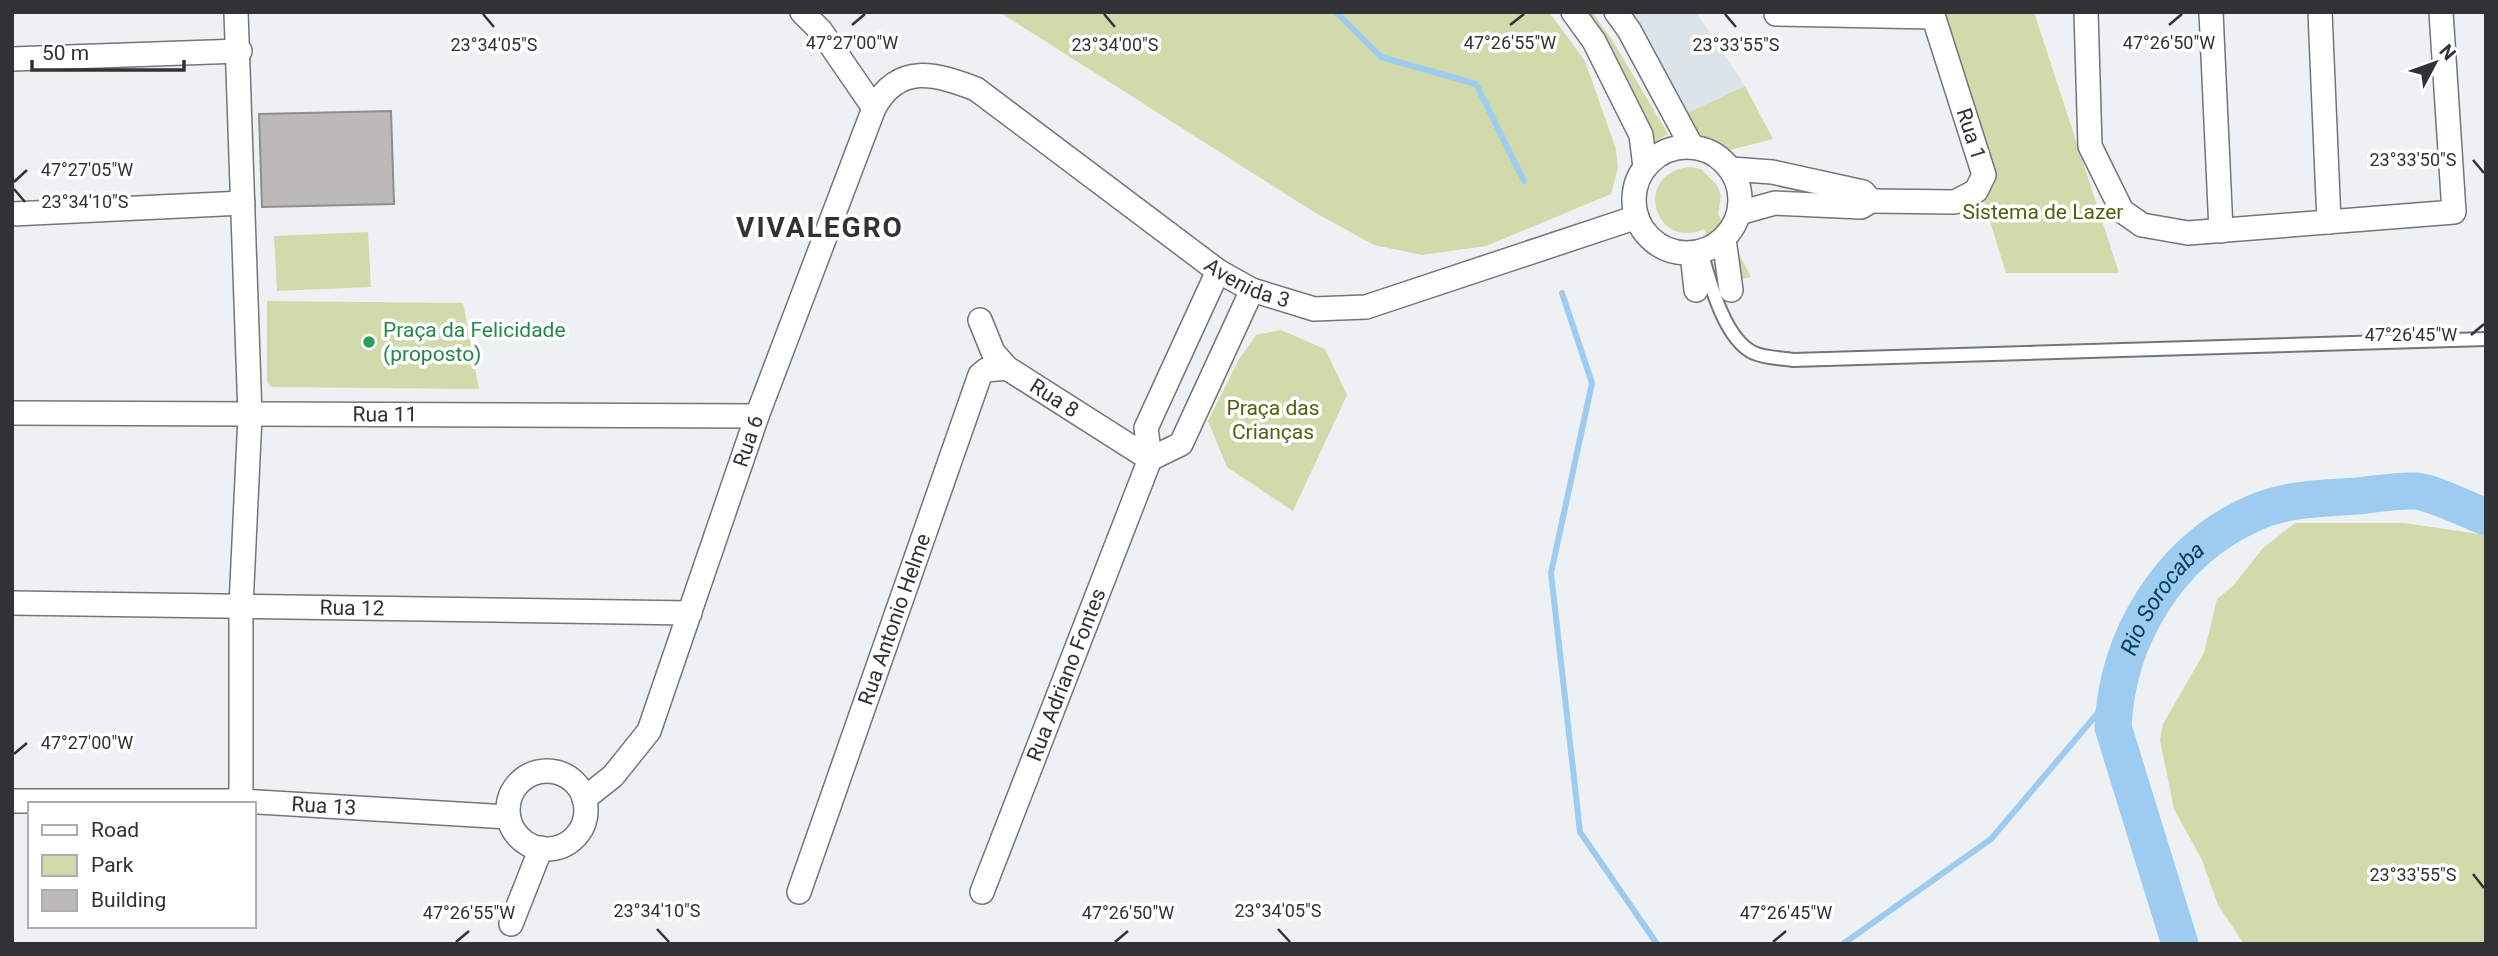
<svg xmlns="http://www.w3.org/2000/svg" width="2498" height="956" font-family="Roboto,sans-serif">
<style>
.built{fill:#dce4eb}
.green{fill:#d1daab}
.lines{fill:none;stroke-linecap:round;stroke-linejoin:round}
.stream{stroke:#9eccf0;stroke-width:6}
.river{stroke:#9eccf0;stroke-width:37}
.building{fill:#bcb9bb;stroke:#8f8d8e;stroke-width:2}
.lane-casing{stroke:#737577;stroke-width:16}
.street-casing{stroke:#737577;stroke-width:26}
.lane{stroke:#fff;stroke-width:12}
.street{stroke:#fff;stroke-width:23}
.ticks{fill:none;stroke:#313233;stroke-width:2.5}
.leisure-dot{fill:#2e9e5b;stroke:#fff;stroke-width:2.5}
.labels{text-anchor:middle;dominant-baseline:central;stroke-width:7;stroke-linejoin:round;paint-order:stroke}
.street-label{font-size:21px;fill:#313233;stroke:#fff}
.park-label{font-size:21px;fill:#545e0c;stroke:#fff}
.leisure-label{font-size:21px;fill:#27864d;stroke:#fff;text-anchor:start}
.water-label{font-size:23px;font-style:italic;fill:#053f61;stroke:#fff}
.district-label{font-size:28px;font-weight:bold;letter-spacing:2px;fill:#313233;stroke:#fff}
.ticks-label{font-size:18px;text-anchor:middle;fill:#313233;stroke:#fff;stroke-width:7;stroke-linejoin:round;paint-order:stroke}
</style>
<rect width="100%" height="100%" fill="#eef1f3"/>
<polygon class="built" points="1609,12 1696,12 1745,86 1675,119"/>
<g class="green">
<polygon points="999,12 1549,12 1585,61 1616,149 1618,168 1611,194 1486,246 1422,255 1374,245 1314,212"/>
<polygon points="1564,12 1592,12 1614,43 1668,134 1658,140 1650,150"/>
<polygon points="1926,12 2034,12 2119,273 2006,273"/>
<polygon points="1745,86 1773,139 1718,153 1698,131 1681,130 1675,119"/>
<path d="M1690 167 1701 169 1717 185 1721 196 1718 214 1751 277 1732 281 1704 229C1655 252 1631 173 1690 167Z"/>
<polygon points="368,232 371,287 277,291 274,236"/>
<polygon points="267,301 463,303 479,389 271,387 267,382"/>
<polygon points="1281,330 1325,349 1347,395 1293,511 1227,467 1208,421 1239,359 1256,335"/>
<polygon points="2295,523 2404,523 2486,535 2486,944 2244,944 2218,905 2202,860 2174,809 2160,740 2163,724 2204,653 2217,599 2233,586 2263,548"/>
</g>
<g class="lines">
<g class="stream">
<polyline points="1336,12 1381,57 1476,84 1524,181"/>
<polyline points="1562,293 1592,383 1551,573 1580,832 1657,944"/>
<polyline points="1843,944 1991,839 2114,694"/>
</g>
<path class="river" id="s1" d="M2180 944 2113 727C2117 638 2169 551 2252 514 2283 499 2323 498 2357 496 2376 494 2397 490 2416 491 2435 493 2467 510 2486 517"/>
</g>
<polygon class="building" points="391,111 394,204 262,207 259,114"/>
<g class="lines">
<defs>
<path id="lane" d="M1701 251C1709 279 1724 340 1754 353 1765 358 1781 358 1793 360L2486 339"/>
<g id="street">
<polyline points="236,12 250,416 241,606 241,801"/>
<polyline points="802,12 821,31 874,108"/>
<polyline points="1573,12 1594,41 1641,135 1645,167"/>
<polyline points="1616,12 1629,30 1692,147"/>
<polyline points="2086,12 2090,146 2122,211 2142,225 2188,233 2454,212 2441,12"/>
<polyline points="2211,12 2221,231"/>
<polyline points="2320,12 2329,222"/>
<polyline points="1776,14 1933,17"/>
<polyline points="12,59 240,51"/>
<circle cx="1687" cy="200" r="53"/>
<polyline points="1731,169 1772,172 1863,192 1871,201"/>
<polyline points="1871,201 1955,202 1976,191 1984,175 1932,12"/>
<polyline points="1739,213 1775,203 1861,207 1871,201"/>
<polyline points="12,214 243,203"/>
<polyline points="1724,239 1731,290"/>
<polyline points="1692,253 1696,290"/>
<path id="s2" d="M980 320 993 352 1007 368 1150 459"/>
<path id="s3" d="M12 413 757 416"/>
<polyline points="1150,459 1181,444 1252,290"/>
<path id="s4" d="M12 603 690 613"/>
<circle cx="547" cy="810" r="39"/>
<path id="s5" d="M584 799 613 776 649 731 757 416 874 108C899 62 936 74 976 89L1218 271 1252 290 1314 309 1366 307 1637 217"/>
<path id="s6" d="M12 801H241L508 817"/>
<path id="s7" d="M799 892 980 375 986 370 1007 368"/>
<path id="s8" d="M982 892 1150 459 1146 428 1218 271"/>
<polyline points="511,924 541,848"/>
</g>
</defs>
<use href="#lane" class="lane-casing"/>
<use href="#street" class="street-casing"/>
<use href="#lane" class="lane"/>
<use href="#street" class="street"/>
</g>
<path class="ticks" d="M483 14 494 27M1104 14 1115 27M1725 14 1736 27M852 25 865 14M1510 25 1524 14M2169 25 2182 14M2473 160 2484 173M14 182 27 170M14 189 25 202M2471 335 2484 324M14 754 27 743M2473 874 2484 888M657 929 669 942M1278 929 1290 942M456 942 469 931M1115 942 1128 931M1773 942 1786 931"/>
<circle class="leisure-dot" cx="369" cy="342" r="7"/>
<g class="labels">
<g class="street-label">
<text transform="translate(1971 134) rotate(72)">Rua 1</text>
<text stroke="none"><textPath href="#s5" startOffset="1209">Avenida 3</textPath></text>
<text stroke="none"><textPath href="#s2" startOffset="112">Rua 8</textPath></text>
<text stroke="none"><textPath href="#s3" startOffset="373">Rua 11</textPath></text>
<text stroke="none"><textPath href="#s5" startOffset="401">Rua 6</textPath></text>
<text stroke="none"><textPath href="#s4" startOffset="340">Rua 12</textPath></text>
<text stroke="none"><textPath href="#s7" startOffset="289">Rua Antonio Helme</textPath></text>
<text stroke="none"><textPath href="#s8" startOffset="233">Rua Adriano Fontes</textPath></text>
<text stroke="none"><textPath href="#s6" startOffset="312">Rua 13</textPath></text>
</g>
<g class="park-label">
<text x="2043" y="212">Sistema de Lazer</text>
<text x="1273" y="408">Praça das<tspan x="1273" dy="24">Crianças</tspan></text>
</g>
<g class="leisure-label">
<text x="383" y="330">Praça da Felicidade<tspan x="383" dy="24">(proposto)</tspan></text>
</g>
<g class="water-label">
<text stroke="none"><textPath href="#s1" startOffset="368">Rio Sorocaba</textPath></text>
</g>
<g class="district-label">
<text x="820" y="227">VIVALEGRO</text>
</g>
</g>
<g class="ticks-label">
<text x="852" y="49">47°27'00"W</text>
<text x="1510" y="49">47°26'55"W</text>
<text x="2169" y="49">47°26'50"W</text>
<text x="1115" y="51">23°34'00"S</text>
<text x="1736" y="51">23°33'55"S</text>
<text x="494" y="51">23°34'05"S</text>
<text x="2413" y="166">23°33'50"S</text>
<text x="87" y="176">47°27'05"W</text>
<text x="85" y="208">23°34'10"S</text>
<text x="2411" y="341">47°26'45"W</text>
<text x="87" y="749">47°27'00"W</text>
<text x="2413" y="881">23°33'55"S</text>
<text x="657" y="917">23°34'10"S</text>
<text x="1278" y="917">23°34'05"S</text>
<text x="469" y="919">47°26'55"W</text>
<text x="1128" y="919">47°26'50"W</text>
<text x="1786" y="919">47°26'45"W</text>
</g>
<rect width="2498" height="956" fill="none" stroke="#313233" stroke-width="28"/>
<rect x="28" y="802" width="228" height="126" fill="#ffffff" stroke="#adadad" stroke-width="2"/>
<rect x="42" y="825" width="35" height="10" fill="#ffffff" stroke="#adadad" stroke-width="2"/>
<text x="91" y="837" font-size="21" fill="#313233">Road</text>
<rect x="42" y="855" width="35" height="21" fill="#d1daab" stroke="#adadad" stroke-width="2"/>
<text x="91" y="872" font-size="21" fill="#313233">Park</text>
<rect x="42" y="890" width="35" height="21" fill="#bcb9bb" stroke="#adadad" stroke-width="2"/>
<text x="91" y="907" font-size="21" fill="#313233">Building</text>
<g transform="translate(2435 63) rotate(49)" stroke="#ffffff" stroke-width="5" paint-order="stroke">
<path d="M0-5L12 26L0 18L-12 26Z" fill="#313233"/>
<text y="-10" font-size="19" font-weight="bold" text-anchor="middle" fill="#313233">N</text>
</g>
<path d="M32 60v10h152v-10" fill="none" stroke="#313233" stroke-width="3.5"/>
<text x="42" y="60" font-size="21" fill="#313233" stroke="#ffffff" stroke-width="5" paint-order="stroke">50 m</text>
</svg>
